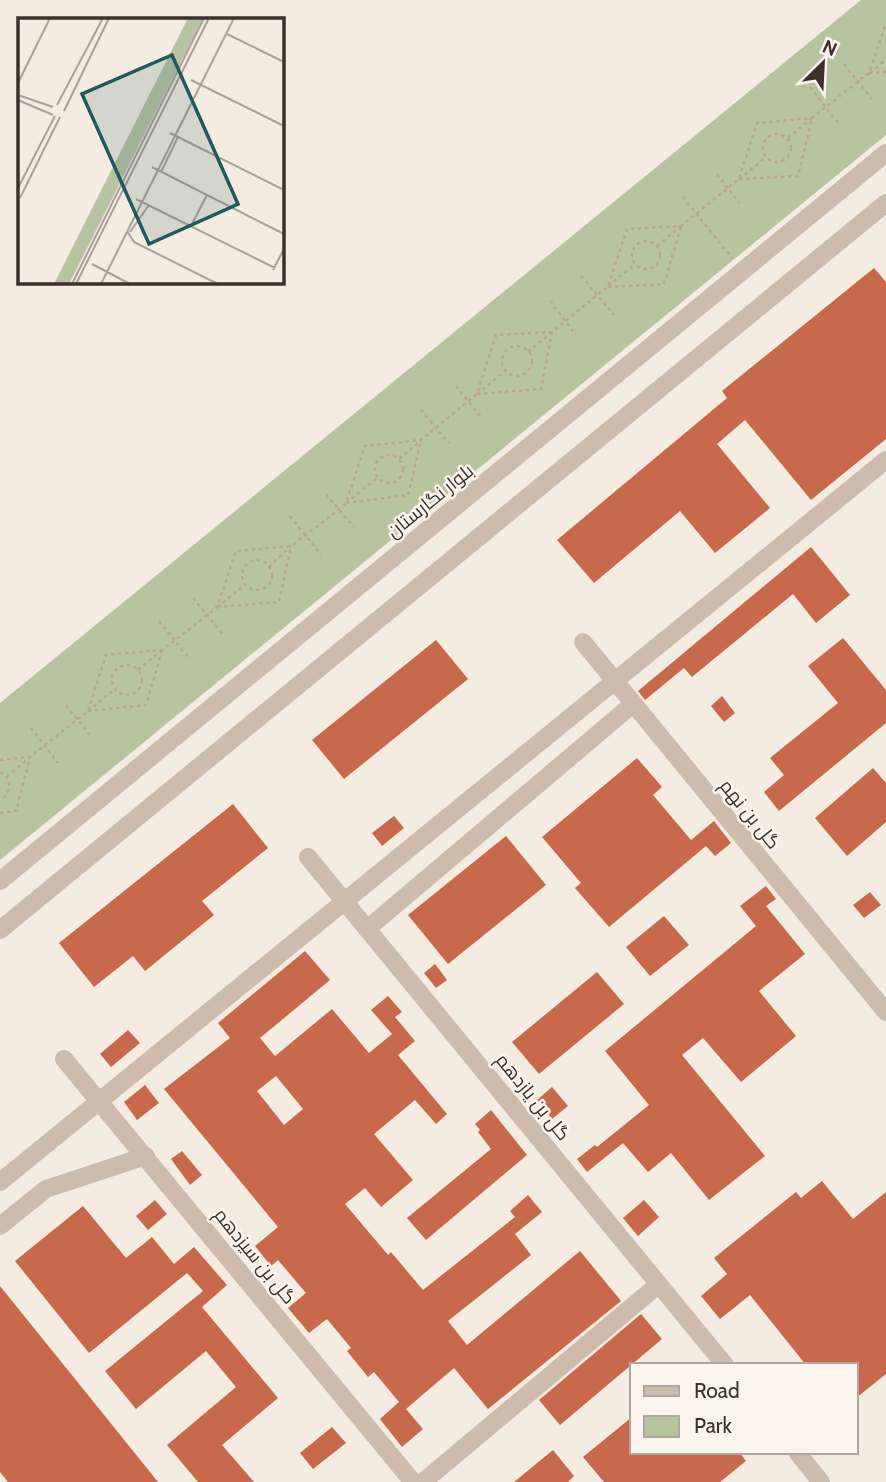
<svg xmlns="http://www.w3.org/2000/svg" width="886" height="1482" font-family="Cabin,Cairo,sans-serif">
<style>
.green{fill:#b8c4a0}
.building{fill:#c8694b;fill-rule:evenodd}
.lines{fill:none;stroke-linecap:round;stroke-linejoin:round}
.path{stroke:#b9a596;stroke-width:2.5;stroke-dasharray:3.5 3.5;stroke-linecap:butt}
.minor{stroke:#cdbbac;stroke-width:18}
.labels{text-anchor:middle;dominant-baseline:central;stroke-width:5;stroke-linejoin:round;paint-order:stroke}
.street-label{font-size:19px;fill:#3b302b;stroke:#fbf5ee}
.inset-road{fill:none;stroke:#aaa098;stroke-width:2}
.view{fill:#1f5a5e;fill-opacity:0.15;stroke:#1f5a5e;stroke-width:3.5}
.inset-edge{fill:none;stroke:#3b302b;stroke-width:3.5}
</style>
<rect width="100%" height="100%" fill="#f4ebe1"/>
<polygon class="green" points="861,0 886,0 886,135 0,860 0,703"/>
<g class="building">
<polygon points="874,268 886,282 886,439 811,500 745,420 717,444 770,508 715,553 680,511 594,583 557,540 727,398 722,391"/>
<polygon points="811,547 850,595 816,623 793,594 692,677 684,668 645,700 638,691"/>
<polygon points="843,638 886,690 886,723 779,811 764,792 784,775 770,758 838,703 808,666"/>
<polygon points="436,640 468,679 344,779 312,740"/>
<polygon points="722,696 735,713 724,722 711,706"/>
<polygon points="637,758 662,787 653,795 691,840 714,821 731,843 715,856 706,846 609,927 575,888 581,883 542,837"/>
<polygon points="873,768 886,783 886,822 847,856 815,818"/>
<polygon points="233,804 268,848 202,901 214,915 145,971 133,956 94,987 59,943"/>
<polygon points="394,816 404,828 382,846 372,833"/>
<polygon points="506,836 546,885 448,964 408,915"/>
<polygon points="766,886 776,899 766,906 805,954 759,991 796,1036 741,1082 703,1038 682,1055 765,1156 709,1200 671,1153 648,1172 623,1143 587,1172 577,1159 595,1145 597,1147 649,1105 605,1051 756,926 740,906"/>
<polygon points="870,892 881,905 864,918 853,905"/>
<polygon points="664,916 689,945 650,976 626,947"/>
<path d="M305 951 330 980 260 1038 275 1056 332 1009 369 1053 392 1034 371 1010 388 996 402 1012 395 1017 415 1041 398 1055 447 1114 436 1124 415 1100 374 1134 413 1180 381 1207 365 1188 345 1204 388 1255 391 1252 423 1290 515 1217 510 1211 528 1195 542 1212 515 1234 531 1255 448 1321 467 1345 580 1251 621 1301 488 1409 454 1368 406 1409 423 1429 402 1447 380 1419 399 1402 374 1372 368 1377 347 1351 351 1348 327 1319 309 1333 288 1308 306 1293 278 1260 271 1266 255 1246 278 1227 164 1089 230 1038 218 1023ZM276 1076 303 1109 284 1125 257 1091Z"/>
<polygon points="435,964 447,980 436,988 424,973"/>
<polygon points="597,972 624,1004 539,1074 512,1042"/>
<polygon points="128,1030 140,1043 111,1067 100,1054"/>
<polygon points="145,1085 159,1103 137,1120 124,1102"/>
<polygon points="552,1087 568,1106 552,1119 537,1100"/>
<polygon points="491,1110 527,1155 426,1240 407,1218 491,1149 478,1132 480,1130 475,1124"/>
<polygon points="182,1151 202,1175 190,1185 171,1159"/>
<polygon points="822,1181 853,1219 886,1192 886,1374 856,1398 856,1365 806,1365 750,1295 720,1319 701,1296 727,1274 714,1258 796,1192 801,1198"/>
<polygon points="155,1200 167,1214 148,1230 136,1216"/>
<polygon points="644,1200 659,1217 638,1236 623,1218"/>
<polygon points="83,1206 126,1258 152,1237 174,1264 194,1247 227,1285 202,1307 278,1398 222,1445 254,1482 198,1482 167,1445 236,1387 206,1351 136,1409 105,1371 203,1291 187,1273 89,1353 15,1261"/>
<polygon points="0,1286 92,1400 158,1482 8,1482 0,1472"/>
<polygon points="641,1314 662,1339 560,1425 539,1400"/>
<polygon points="632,1417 632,1452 739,1452 746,1461 720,1482 604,1482 583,1457"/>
<polygon points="332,1427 346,1443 313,1469 300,1453"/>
<polygon points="553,1450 574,1476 568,1482 514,1482"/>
</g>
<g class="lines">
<g class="path">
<polyline points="844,64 872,99"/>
<polyline points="869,73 886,72"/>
<polyline points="870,73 886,59"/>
<polyline points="810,87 839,124"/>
<circle cx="777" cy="148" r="14"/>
<polyline points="788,138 812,118"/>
<polyline points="717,174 739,203"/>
<polyline points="739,179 798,176 812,118"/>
<polyline points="739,179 766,157"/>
<polyline points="683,197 732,258"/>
<circle cx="646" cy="255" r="14"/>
<polyline points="657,246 681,226"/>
<polyline points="581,276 614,315"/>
<polyline points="608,286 635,264"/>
<polyline points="608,287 664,284 681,227"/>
<polyline points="550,301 576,335"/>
<circle cx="517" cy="361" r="15"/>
<polyline points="528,352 552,332"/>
<polyline points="456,386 481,417"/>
<polyline points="477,394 541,389 552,332"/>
<polyline points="477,394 506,370"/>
<polyline points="421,410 449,443"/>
<circle cx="389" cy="469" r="14"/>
<polyline points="399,459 421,441"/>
<polyline points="326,494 354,527"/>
<polyline points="346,503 408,495 421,440"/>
<polyline points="346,503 376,479"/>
<polyline points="290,516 321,555"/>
<circle cx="257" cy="575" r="15"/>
<polyline points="269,567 291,546"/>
<polyline points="193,598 223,634"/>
<polyline points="217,607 279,602 291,546"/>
<polyline points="217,607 245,585"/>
<polyline points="159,621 188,657"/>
<circle cx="127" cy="680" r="15"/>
<polyline points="138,670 162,650"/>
<polyline points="66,705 92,738"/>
<polyline points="88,711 146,705 162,650"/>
<polyline points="88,711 115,689"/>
<polyline points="31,728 58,763"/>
<polyline points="0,760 30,757 88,711 106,655 162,650 208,615 217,607 236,551 291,546 328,518 346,503 365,446 421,440 477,394 496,335 552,332 597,295 608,287 627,229 681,226 739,179 757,123 812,118 869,73 886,23"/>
<path d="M0 772C12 779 13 792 0 800"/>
<polyline points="7,777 30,757"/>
<polyline points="0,813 16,811 30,758"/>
</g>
<g class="minor">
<polyline points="583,642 886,1012"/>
<polyline points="308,857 725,1365"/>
<polyline points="0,881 886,153"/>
<polyline points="367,929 633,704"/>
<polyline points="0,930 886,203"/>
<polyline points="64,1059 413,1482"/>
<polyline points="0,1182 886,460"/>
<polyline points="0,1226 46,1189 146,1156"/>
<polyline points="797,1452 821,1482"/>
<polyline points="423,1482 659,1284"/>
</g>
</g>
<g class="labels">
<g class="street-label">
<text transform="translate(430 501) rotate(-39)">بلوار نگارستان</text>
<text transform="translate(750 814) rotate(51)">گل بن نهم</text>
<text transform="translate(533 1097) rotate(51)">گل بن یازدهم</text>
<text transform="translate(255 1256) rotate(51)">گل بن سیزدهم</text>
</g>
</g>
<g transform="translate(18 18)">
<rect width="266" height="266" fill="#f4ebe1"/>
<path d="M170 0H185L51 266H36Z" fill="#b8c4a0"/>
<path class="inset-road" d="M209 16 266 44M173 62 266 108M0 65 32 0M0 77 35 89M0 82 35 97M39 87 85 0M46 93 91 0M152 115 266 172M134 149 266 216M143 154 160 119M0 170 37 98M2 180 42 99M118 181 257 250M173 208 189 177M109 213 116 224 200 266M112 214 131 187M74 246 112 266M255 252 266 231M54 266 186 0M58 266 191 0M83 266 216 0"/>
<path class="view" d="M154 37 220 186 131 226 64 76Z"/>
<rect width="266" height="266" class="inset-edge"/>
</g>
<rect x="630" y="1363" width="228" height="91" fill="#fbf5ee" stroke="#aea6a0" stroke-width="2"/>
<rect x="644" y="1386" width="35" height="10" fill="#cdbbac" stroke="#aea6a0" stroke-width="2"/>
<text x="694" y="1398" font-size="21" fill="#3b302b">Road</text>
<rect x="644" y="1416" width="35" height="21" fill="#b8c4a0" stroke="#aea6a0" stroke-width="2"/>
<text x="694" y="1433" font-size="21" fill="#3b302b">Park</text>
<g transform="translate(823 63) rotate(24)" stroke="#fbf5ee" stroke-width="5" paint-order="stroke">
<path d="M0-5L12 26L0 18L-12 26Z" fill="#3b302b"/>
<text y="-10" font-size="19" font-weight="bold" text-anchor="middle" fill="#3b302b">N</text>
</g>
</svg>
